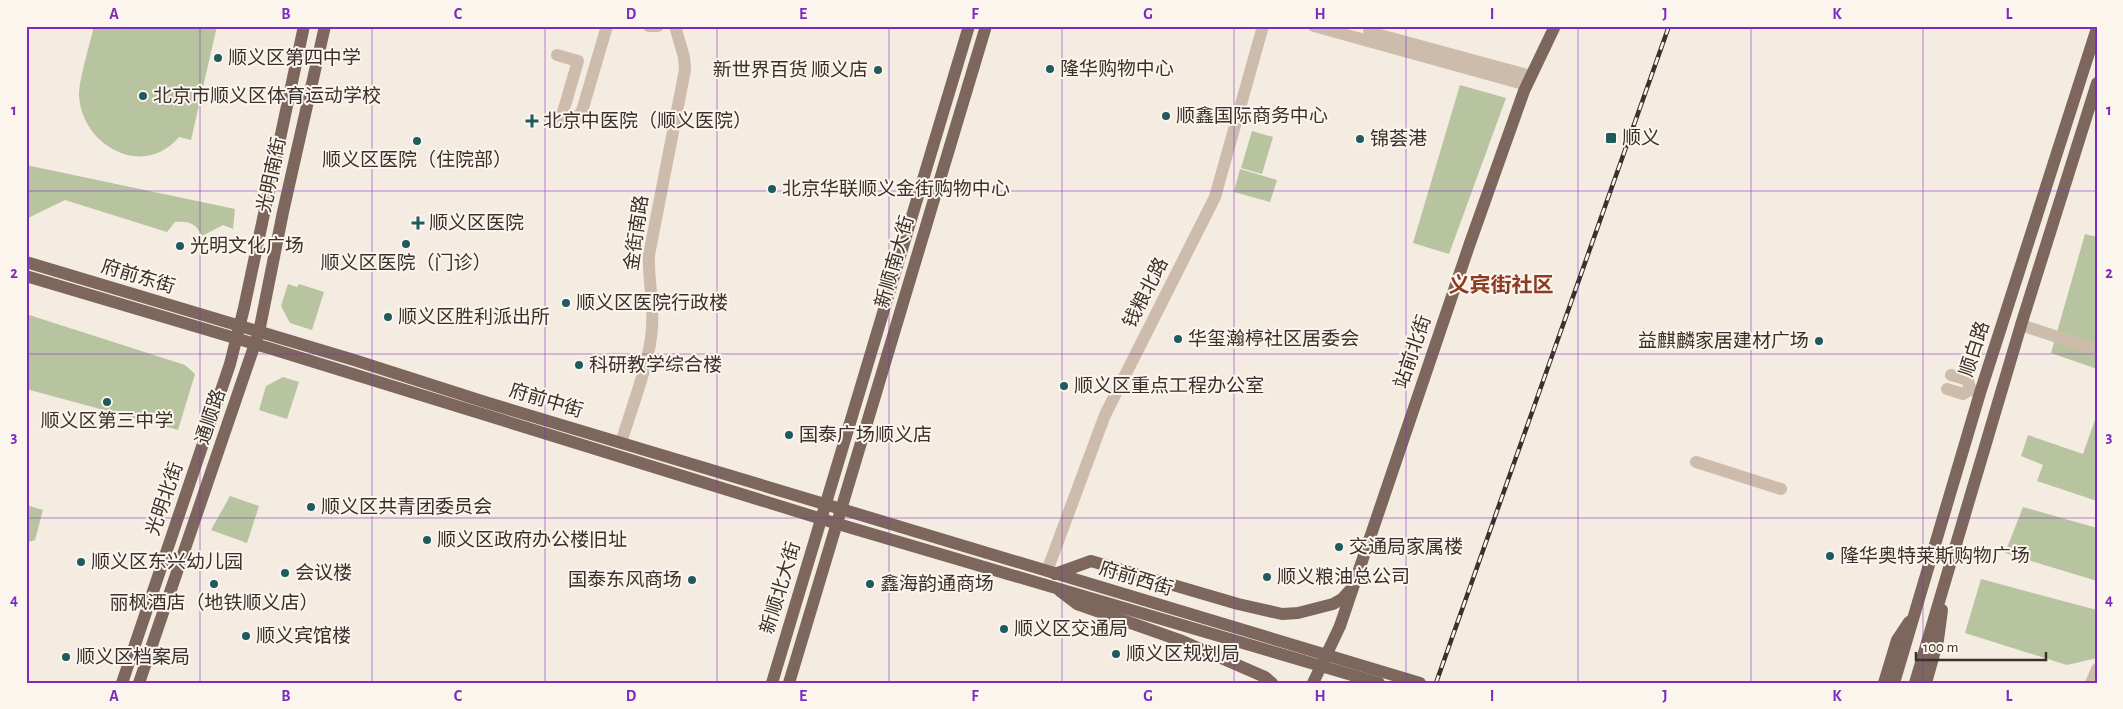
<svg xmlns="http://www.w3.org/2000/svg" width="2123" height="709" font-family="'Alegreya Sans','Noto Sans SC',sans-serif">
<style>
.green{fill:#b8c4a0}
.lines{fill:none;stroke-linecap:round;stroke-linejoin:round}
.minor{stroke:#cdbbac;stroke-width:12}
.major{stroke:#7d675c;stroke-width:12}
.rail-casing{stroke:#3b302b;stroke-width:4.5}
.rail{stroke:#fbf5ee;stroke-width:2.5;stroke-dasharray:8;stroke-linecap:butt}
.major-bridge{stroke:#7d675c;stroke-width:12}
.grid{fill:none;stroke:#7b2cbf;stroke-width:1;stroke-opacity:0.55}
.poi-dot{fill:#1f5a5e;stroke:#fbf5ee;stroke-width:2}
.labels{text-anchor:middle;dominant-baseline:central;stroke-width:4;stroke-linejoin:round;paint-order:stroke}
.poi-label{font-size:19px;fill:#3b302b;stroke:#fbf5ee;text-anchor:start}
.street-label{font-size:19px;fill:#3b302b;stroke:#fbf5ee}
.quarter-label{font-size:21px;font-weight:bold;fill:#8c3b22;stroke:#fbf5ee}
.neatline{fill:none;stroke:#7b2cbf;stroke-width:2}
.grid-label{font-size:16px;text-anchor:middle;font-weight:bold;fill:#7b2cbf}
</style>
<rect width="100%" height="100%" fill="#f4ebe1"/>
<g class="green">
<path d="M94 26H217L191 140 179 137C143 180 81 145 79 95 79 80 90 43 94 26Z"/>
<polygon points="1460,85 1506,98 1449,254 1413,243"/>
<polygon points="1252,131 1273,137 1262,174 1241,168"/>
<path d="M26 165 235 209 233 229 223 225 202 236C196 223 189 221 175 222L167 232 65 200 26 219Z"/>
<polygon points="1240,169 1277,180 1270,202 1234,192"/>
<polygon points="2085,234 2097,237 2097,369 2051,353"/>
<polygon points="288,284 297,287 299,284 324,292 312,330 290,323 281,306"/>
<polygon points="26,314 185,365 195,374 178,430 26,389"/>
<polygon points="283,377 299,382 287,419 259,410 266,386"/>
<polygon points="2097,414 2097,501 2037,481 2043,465 2021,456 2028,435 2083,454"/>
<polygon points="230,496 259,506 247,543 211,530"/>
<polygon points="26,505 43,510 35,540 26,543"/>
<polygon points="2023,507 2097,528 2097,581 2005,553"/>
<polygon points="1981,579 2097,610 2097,658 2067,665 1965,633"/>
</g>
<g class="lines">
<g class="minor">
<polyline points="649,26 658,26"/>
<polyline points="1314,26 1527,85"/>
<polyline points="1369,32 1531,76"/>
<polyline points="557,55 578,61 561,119 572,123 582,111 607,26"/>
<polyline points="2021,325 2097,350"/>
<polyline points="1951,375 1968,380 1970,389"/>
<polyline points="1947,389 1963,394 1970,389 1980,393"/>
<path d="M621 443C631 409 650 362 652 328 654 304 648 279 649 255L685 70 684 57 675 26"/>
<polyline points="1696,462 1781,489"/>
<polyline points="1047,571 1105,415 1215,197 1263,26"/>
<polyline points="2091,683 2097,669"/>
</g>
<g class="major">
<polyline points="26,262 354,360 485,402 1420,683"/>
<polyline points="26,276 272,349 838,524 1379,683"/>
<polyline points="1055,574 1091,561 1238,604 1282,614 1298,613 1333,604 1342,599 1351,589"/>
<polyline points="1060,591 1077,604 1182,641 1265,677 1272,683"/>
<polyline points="1340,626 1470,243 1524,91 1555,26"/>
<polyline points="122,683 230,364 244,308 304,26"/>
<polyline points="139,683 259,332 283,212 325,26"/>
<polyline points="772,683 969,26"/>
<polyline points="789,683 986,26"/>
<polyline points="1884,683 1897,640 1909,622"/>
<polyline points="1894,683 1980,393 2097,28"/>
<polyline points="1915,683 2021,325 2097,83"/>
<polyline points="1926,683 1938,640 1942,610"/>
</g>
<defs>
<polyline id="rail" points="1436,683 1669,26"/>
</defs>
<use href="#rail" class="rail-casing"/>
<use href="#rail" class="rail"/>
<polyline class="major-bridge" points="1313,683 1340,626"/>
</g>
<path class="grid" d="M200 26V683M372 26V683M545 26V683M717 26V683M889 26V683M1062 26V683M1234 26V683M1406 26V683M1578 26V683M1751 26V683M1923 26V683M26 191H2097M26 354H2097M26 518H2097"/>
<g class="poi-dot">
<circle cx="218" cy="58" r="5"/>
<circle cx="1050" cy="69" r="5"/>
<circle cx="878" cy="70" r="5"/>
<circle cx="143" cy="96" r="5"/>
<circle cx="1166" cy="116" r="5"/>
<path d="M529.5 113.5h5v5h5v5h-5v5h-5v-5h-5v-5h5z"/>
<rect x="1605" y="132" width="12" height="12" rx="2.5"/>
<circle cx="1360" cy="139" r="5"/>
<circle cx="417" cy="141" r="5"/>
<circle cx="772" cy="189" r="5"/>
<path d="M415.5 215.5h5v5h5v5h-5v5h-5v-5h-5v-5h5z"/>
<circle cx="406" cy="244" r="5"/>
<circle cx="180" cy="246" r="5"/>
<circle cx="566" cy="303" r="5"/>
<circle cx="388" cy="317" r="5"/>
<circle cx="1178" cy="339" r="5"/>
<circle cx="1819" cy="341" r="5"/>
<circle cx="579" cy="365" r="5"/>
<circle cx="1064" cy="386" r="5"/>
<circle cx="107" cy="402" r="5"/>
<circle cx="789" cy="435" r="5"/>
<circle cx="311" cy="507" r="5"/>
<circle cx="427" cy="540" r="5"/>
<circle cx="1339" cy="547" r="5"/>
<circle cx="1830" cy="556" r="5"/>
<circle cx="81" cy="562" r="5"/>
<circle cx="285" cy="573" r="5"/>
<circle cx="1267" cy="577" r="5"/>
<circle cx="692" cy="580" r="5"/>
<circle cx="214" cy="584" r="5"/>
<circle cx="870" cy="584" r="5"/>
<circle cx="1004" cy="629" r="5"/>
<circle cx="246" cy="636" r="5"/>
<circle cx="1116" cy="654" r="5"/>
<circle cx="66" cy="657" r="5"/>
</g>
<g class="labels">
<g class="poi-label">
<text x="228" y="58">顺义区第四中学</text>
<text x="1060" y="69">隆华购物中心</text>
<text x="868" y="70" text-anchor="end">新世界百货 顺义店</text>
<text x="153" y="96">北京市顺义区体育运动学校</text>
<text x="1176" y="116">顺鑫国际商务中心</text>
<text x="543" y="121">北京中医院（顺义医院）</text>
<text x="1622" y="138">顺义</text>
<text x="1370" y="139">锦荟港</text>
<text x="417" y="160" text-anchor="middle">顺义区医院（住院部）</text>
<text x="782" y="189">北京华联顺义金街购物中心</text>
<text x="429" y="223">顺义区医院</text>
<text x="190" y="246">光明文化广场</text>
<text x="406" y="263" text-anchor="middle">顺义区医院（门诊）</text>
<text x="576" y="303">顺义区医院行政楼</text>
<text x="398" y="317">顺义区胜利派出所</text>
<text x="1188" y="339">华玺瀚楟社区居委会</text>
<text x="1809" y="341" text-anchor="end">益麒麟家居建材广场</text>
<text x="589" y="365">科研教学综合楼</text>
<text x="1074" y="386">顺义区重点工程办公室</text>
<text x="107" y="421" text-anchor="middle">顺义区第三中学</text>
<text x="799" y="435">国泰广场顺义店</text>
<text x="321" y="507">顺义区共青团委员会</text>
<text x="437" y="540">顺义区政府办公楼旧址</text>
<text x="1349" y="547">交通局家属楼</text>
<text x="1840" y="556">隆华奥特莱斯购物广场</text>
<text x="91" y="562">顺义区东兴幼儿园</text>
<text x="295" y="573">会议楼</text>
<text x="1277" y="577">顺义粮油总公司</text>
<text x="682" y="580" text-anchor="end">国泰东风商场</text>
<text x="880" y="584">鑫海韵通商场</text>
<text x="214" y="603" text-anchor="middle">丽枫酒店（地铁顺义店）</text>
<text x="1014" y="629">顺义区交通局</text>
<text x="256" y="636">顺义宾馆楼</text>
<text x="1126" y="654">顺义区规划局</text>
<text x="76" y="657">顺义区档案局</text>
</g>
<g class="street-label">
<text transform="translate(272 175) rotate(-78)">光明南街</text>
<text transform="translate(637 233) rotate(-82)">金街南路</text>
<text transform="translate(895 262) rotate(-74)">新顺南大街</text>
<text transform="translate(138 277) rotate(17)">府前东街</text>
<text transform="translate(1146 293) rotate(-63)">钱粮北路</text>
<text transform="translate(1975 349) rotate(-72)">顺白路</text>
<text transform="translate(1413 352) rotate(-71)">站前北街</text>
<text transform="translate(546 401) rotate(17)">府前中街</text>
<text transform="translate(211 417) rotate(-72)">通顺路</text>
<text transform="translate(165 499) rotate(-71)">光明北街</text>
<text transform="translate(1136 579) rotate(17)">府前西街</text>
<text transform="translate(781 588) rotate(-73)">新顺北大街</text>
</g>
<g class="quarter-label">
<text x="1501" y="285">义宾街社区</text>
</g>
</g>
<rect width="2123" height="709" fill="none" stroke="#fbf5ee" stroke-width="55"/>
<path d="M1916 652v8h130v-8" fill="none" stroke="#3b302b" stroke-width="2.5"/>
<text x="1923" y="652" font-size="15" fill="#3b302b" stroke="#fbf5ee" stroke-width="4" paint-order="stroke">100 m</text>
<rect x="28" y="28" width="2068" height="654" class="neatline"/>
<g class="grid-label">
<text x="114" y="19">A</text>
<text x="286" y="19">B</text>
<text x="458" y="19">C</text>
<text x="631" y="19">D</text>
<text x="803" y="19">E</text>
<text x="975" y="19">F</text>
<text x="1148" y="19">G</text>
<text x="1320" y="19">H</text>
<text x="1492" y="19">I</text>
<text x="1665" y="19">J</text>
<text x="1837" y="19">K</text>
<text x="2009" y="19">L</text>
<text x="14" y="115">1</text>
<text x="2109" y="115">1</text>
<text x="14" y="278">2</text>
<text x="2109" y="278">2</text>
<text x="14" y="442">3</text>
<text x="2109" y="442">3</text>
<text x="14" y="605">4</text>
<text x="2109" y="605">4</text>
<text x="114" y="701">A</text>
<text x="286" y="701">B</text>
<text x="458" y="701">C</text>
<text x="631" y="701">D</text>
<text x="803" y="701">E</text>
<text x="975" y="701">F</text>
<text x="1148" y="701">G</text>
<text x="1320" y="701">H</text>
<text x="1492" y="701">I</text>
<text x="1665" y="701">J</text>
<text x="1837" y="701">K</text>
<text x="2009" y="701">L</text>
</g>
</svg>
